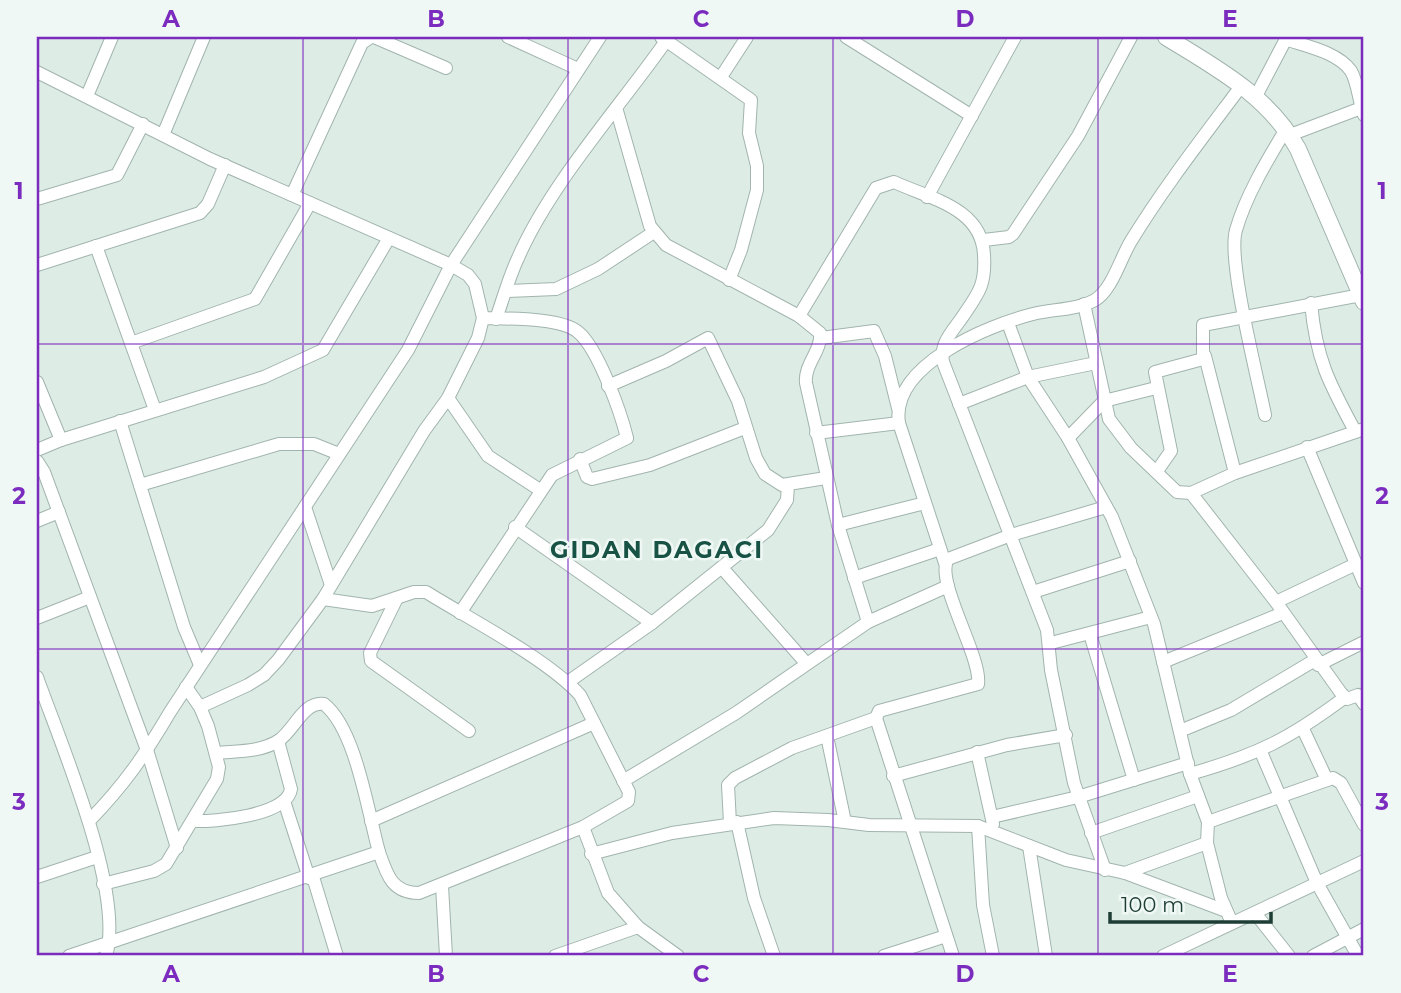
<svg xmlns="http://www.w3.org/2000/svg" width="1401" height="993" font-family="Montserrat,sans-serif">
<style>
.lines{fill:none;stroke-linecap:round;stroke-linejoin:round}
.minor-casing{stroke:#a1b4ad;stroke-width:14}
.tertiary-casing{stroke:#a1b4ad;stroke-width:18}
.minor{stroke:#fff;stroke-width:12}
.tertiary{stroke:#fff;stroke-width:16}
.grid{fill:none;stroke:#7b2cbf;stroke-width:2;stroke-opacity:0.55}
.labels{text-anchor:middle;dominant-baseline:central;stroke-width:5;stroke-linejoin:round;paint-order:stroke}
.district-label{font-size:24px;font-weight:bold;letter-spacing:2px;fill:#175244;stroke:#eff8f4}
.neatline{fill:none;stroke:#7b2cbf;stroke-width:2.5}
.grid-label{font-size:23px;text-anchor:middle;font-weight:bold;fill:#7b2cbf}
</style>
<rect width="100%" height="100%" fill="#deece6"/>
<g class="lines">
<defs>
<g id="minor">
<polyline points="374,37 446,68"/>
<polyline points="508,37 578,69"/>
<polyline points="661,37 751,100 749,133 757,166 757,190 741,250 729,280"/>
<polyline points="846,37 972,116"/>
<path d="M1285 39C1305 46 1338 52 1351 71 1358 83 1359 102 1364 115"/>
<polyline points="37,72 210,159 451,265 468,275 475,284 483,318 478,338 448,398 424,431 323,599 278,660 264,675 248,685 200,707"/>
<polyline points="721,77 747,37"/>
<polyline points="87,96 112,37"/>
<polyline points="1256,96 1287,37"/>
<path d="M617 111 650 226 666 245 799 316 820 333C822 351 804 364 806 383L838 525 868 622"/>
<polyline points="163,135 204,37"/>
<polyline points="1290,135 1364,107"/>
<polyline points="292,195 362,43 371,37"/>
<polyline points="927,197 1015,37"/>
<polyline points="37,199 117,175 143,124"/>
<polyline points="984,240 1009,237 1013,234 1078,136 1131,37"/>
<polyline points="96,246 155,410"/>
<polyline points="37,265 200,213 208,204 225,165"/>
<polyline points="506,291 556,289 598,269 654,232"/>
<path d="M1311 303C1316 359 1329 383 1355 431"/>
<polyline points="1084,304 1109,419 1131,448 1177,492 1191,493 1235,473 1364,429"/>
<path d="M799 316 876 188 894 182C931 199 982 208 984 255 986 286 978 294 961 319 951 333 940 344 943 362L1047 630 1051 670 1074 783 1105 870"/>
<path d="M496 319C503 299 509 277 518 258 550 184 619 108 666 41"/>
<polyline points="1008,323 1028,377 1068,438 1112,517 1154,624 1190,774 1208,822 1207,843 1221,898 1232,923"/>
<polyline points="821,338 874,331 885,356 898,408"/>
<polyline points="131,343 255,299 310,203"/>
<polyline points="1205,356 1235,473"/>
<polyline points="37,382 61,440"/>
<polyline points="608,386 666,361 708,338 738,401 756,458 765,474 782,485 826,478"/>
<polyline points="448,398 488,456 540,490"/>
<polyline points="959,404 1028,377 1096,363"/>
<path d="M1265 415C1258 378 1227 260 1236 230 1246 195 1268 159 1286 129"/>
<polyline points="120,421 184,627 200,665"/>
<polyline points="816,433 899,423"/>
<polyline points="1068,438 1104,401 1156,388"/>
<polyline points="1307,447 1364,583"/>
<polyline points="37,450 61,440 264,377 323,350 389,238"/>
<polyline points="580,459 587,477 592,479 650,465 745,428"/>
<polyline points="37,461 44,472 148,753 177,848"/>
<polyline points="1157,471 1171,451 1155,372 1203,359 1203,325 1361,295"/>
<polyline points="140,485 279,444 314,444 339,454"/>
<polyline points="1191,493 1276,602 1341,693 1347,699 1358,695 1364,704"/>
<polyline points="305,507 331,585"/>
<polyline points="37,521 59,512"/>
<polyline points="838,525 925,503"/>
<polyline points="515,527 652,623"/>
<path d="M945 563 899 423C890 365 989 325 1033 314 1053 309 1077 310 1095 300 1112 290 1121 257 1131 241 1164 187 1204 136 1242 85"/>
<polyline points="723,569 806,663"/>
<polyline points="854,578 940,549"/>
<polyline points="1033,592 1130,561"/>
<polyline points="397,598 370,653 371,661 469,731"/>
<polyline points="1276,602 1356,564"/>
<path d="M460 613 552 475 627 438C621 413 598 348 578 332 560 317 506 319 483 318"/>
<polyline points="37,618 90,597"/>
<polyline points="1090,634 1134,780"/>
<polyline points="1051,643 1151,617"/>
<polyline points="1163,662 1283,613"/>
<polyline points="1318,665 1364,642"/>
<path d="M37 677C60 742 125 892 106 956"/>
<polyline points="568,682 652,623 768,530 787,500 788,485"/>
<polyline points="876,718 953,956"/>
<polyline points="1303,729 1327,780"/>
<polyline points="1180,731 1231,710 1315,660"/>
<polyline points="827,736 845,822"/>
<polyline points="977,752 993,824"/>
<polyline points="1261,752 1317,883 1358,956"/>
<path d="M217 753C236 751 261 752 278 741 294 731 303 701 324 704 356 729 368 813 379 852"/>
<path d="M1190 774C1257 755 1289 739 1344 698"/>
<polyline points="893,776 1007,745 1066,735"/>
<polyline points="623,781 736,713 868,622 948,586"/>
<polyline points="284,801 309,878"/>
<polyline points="992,817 1078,797 1188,763"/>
<path d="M89 821C125 784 144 756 170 712L408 350 451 265 600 37"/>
<path d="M193 821C214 822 287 816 291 789L278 741"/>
<polyline points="371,821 594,723"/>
<polyline points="737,822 754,898 774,956"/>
<polyline points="1208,822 1333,778 1341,783 1364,825"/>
<path d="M730 823 728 785 735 778 792 748 876 718 879 711 978 684C982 657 934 580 948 559L1011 535 1106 507"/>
<polyline points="978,826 983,905 993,956"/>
<polyline points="583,827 608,893 638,927 678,956"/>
<polyline points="1091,833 1198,796"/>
<polyline points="1029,846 1046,956"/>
<polyline points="591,854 672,833 774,818 828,820 869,825 978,826 1066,860 1125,873 1226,911"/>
<polyline points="1125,873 1207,843"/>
<polyline points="37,877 97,857"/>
<polyline points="313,877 337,956"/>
<polyline points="103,884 154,871 166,864 217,779 219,767 208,726 200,707 186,687"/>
<polyline points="442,886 446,956"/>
<polyline points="1255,913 1289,956"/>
<path d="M69 956 379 852C387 875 392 893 419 893L583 827 628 801 629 792 580 695C546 658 471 620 426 592H414L372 606 323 599"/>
<polyline points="555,956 638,927"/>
<polyline points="884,956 946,936"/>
<polyline points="1163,956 1364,861"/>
<polyline points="1313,956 1364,929"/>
</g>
<path id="tertiary" d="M1166 37C1216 68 1268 95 1298 149L1364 302"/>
</defs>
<use href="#minor" class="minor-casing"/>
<use href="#tertiary" class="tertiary-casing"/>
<use href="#minor" class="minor"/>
<use href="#tertiary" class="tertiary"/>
</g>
<path class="grid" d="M303 37V956M568 37V956M833 37V956M1098 37V956M37 344H1364M37 649H1364"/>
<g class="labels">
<g class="district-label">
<text x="657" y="549">GIDAN DAGACI</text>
</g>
</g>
<rect width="1401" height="993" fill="none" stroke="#eff8f4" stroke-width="77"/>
<path d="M1110 912v10h161v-10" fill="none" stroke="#1e3e35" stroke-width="3.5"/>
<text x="1121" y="912" font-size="21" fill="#1e3e35" stroke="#eff8f4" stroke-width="5" paint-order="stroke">100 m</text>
<rect x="38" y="38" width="1324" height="916" class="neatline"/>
<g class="grid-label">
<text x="171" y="27">A</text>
<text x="436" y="27">B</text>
<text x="701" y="27">C</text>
<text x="965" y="27">D</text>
<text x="1230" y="27">E</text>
<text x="19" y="199">1</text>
<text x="1382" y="199">1</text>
<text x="19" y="504">2</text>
<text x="1382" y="504">2</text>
<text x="19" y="810">3</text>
<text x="1382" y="810">3</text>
<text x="171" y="982">A</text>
<text x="436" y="982">B</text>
<text x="701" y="982">C</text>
<text x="965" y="982">D</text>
<text x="1230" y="982">E</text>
</g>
</svg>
